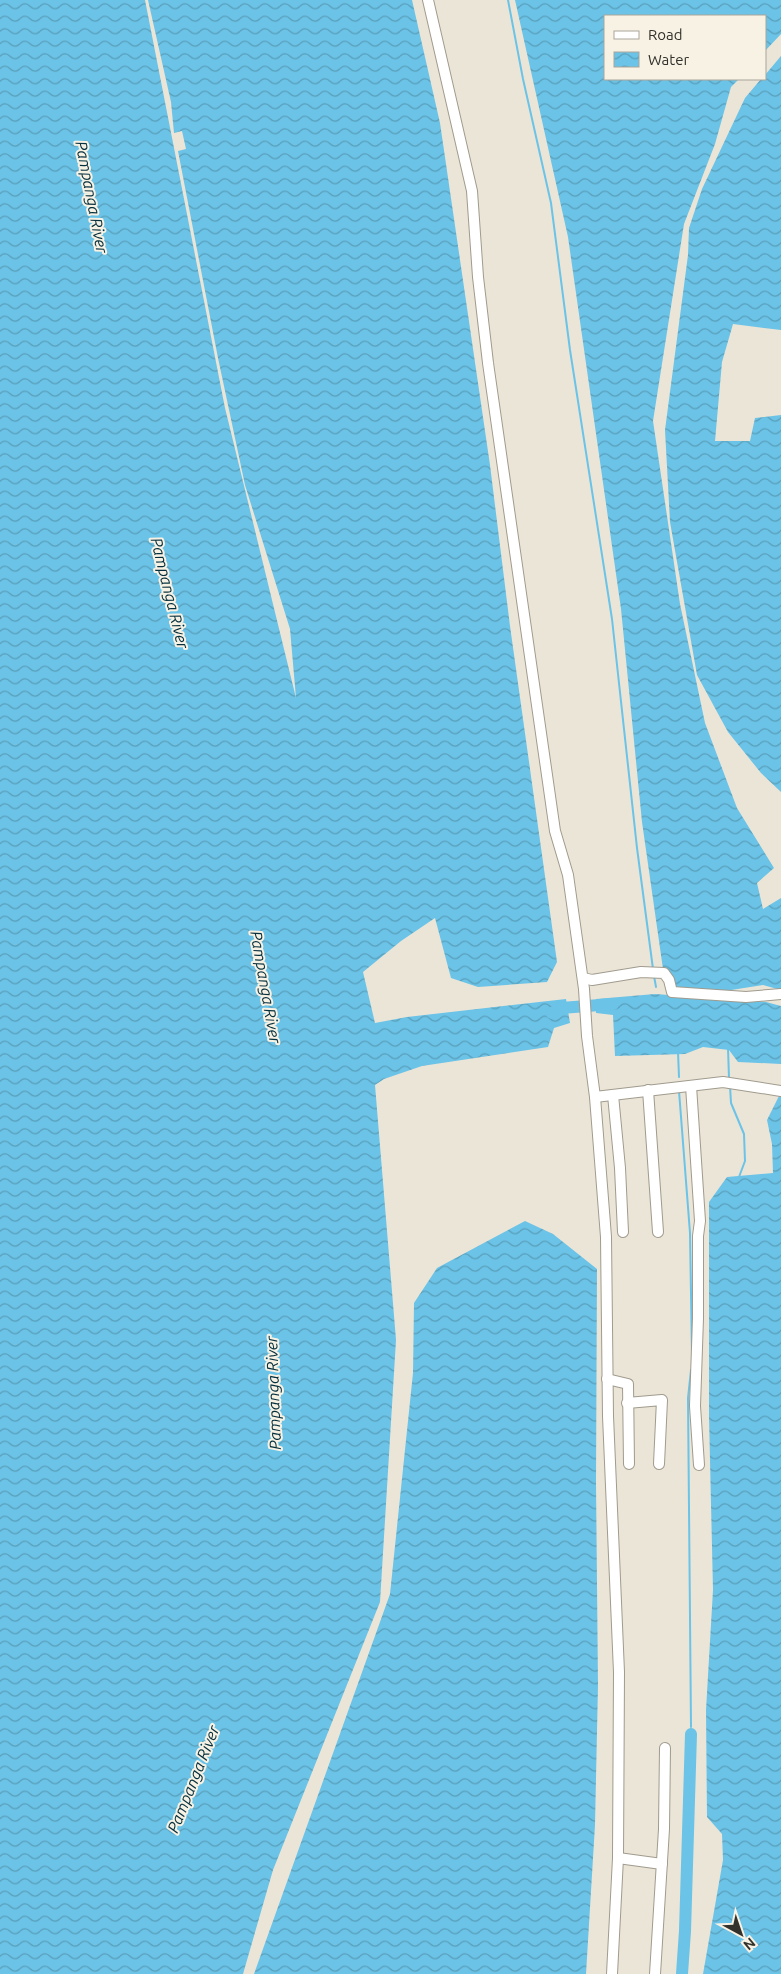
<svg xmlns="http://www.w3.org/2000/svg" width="781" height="1974" font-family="Ubuntu,sans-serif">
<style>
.water{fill:url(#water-waves)}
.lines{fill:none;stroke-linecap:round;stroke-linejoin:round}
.stream{stroke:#6bc3e7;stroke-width:2}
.river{stroke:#6bc3e7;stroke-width:12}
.minor-casing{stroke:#a09b8e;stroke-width:12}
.minor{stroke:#fff;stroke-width:10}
.labels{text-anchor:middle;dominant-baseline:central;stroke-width:4;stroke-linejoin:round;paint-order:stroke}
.water-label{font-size:16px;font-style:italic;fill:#042f3e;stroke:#f8f2e4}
</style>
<defs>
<pattern id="water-waves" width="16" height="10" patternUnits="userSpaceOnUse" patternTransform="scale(1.25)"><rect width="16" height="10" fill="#6bc3e7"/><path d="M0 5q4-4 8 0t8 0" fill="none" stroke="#599fbb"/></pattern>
</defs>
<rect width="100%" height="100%" fill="#ebe5d7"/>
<g class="water">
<polygon points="0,0 145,0 225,408 296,698 290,629 245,485 218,358 178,151 186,149 182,131 174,133 171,102 148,0 412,0 440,123 490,465 510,626 557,962 547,982 478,987 451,978 435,918 401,941 363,972 375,1023 407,1017 566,999 570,1023 554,1028 548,1047 422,1066 384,1079 375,1085 396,1340 380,1602 273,1870 243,1974 0,1974"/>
<polygon points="515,0 781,0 781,34 765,51 765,16 605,16 605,79 739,79 731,87 715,144 684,224 653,421 680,604 705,723 737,808 774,868 757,883 763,909 781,898 781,990 763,985 725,991 675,988 673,976 663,969 642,822 621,609 568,237"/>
<polygon points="781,56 781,330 733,324 722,362 715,441 750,441 755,418 781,415 781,792 761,773 728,732 697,675 670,522 665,430 688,255 689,228 702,189 745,98 761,79 765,79 765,75"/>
<polygon points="655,994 766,1002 781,1006 781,1064 738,1062 729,1050 703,1047 685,1054 615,1056 613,1015 596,1013 596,999"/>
<polygon points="779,1096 781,1096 781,1974 703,1974 723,1860 722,1834 707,1817 706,1710 713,1590 709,1416 709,1202 727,1177 773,1173 772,1144 767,1120"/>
<polygon points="525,1221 553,1234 597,1269 596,1482 598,1685 595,1825 586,1974 254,1974 390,1594 413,1373 414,1303 437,1268"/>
</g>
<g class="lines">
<g class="stream">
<polyline points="508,0 523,79 551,203 570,350 612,619 637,848 653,969"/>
<polyline points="654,976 656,987"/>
<polyline points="728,1048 729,1078"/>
<polyline points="678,1052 679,1077"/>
<polyline points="730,1086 731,1103 744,1134 745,1161 739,1177"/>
<polyline points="679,1091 690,1233 692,1353"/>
<polyline points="691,1727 688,1398 691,1370"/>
</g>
<g class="river">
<polyline points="552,1013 561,1008 613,1004"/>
<polyline points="682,1974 685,1931 691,1734"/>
</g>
<defs>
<g id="minor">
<polyline points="428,0 472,191 478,277 488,363 555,831 568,875 584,989 587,1036 595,1097 606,1237 608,1416 619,1672 618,1858 612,1974"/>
<polyline points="583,978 592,980 641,972 664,973 669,980 672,992 746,997 781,994"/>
<polyline points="691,1086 700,1221 698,1236 698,1318 695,1406 699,1465"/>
<polyline points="648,1090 658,1232"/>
<polyline points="613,1095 620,1168 623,1232"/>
<polyline points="595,1097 723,1082 781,1091"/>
<polyline points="607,1379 628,1384 629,1464"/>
<polyline points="627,1403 662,1400 659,1464"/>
<polyline points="618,1858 662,1864"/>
<polyline points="655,1974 664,1829 665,1748"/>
</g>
</defs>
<use href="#minor" class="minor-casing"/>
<use href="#minor" class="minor"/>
</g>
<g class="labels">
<g class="water-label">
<text transform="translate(92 197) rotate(79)">Pampanga River</text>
<text transform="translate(170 593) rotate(76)">Pampanga River</text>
<text transform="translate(266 987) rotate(80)">Pampanga River</text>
<text transform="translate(273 1393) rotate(-92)">Pampanga River</text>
<text transform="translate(193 1779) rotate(-68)">Pampanga River</text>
</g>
</g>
<rect x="604" y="15" width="162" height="65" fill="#f8f2e4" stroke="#a9a59a"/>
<rect x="614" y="31" width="25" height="8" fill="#ffffff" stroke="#a9a59a"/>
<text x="648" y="40" font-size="15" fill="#33312b">Road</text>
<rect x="614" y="52" width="25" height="15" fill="url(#water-waves)" stroke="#a9a59a"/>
<text x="648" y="65" font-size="15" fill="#33312b">Water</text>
<g transform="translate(741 1934) rotate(140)" stroke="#f8f2e4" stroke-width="4" paint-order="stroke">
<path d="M0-4L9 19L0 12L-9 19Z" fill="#33312b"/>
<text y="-8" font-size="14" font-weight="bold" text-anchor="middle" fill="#33312b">N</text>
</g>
</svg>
